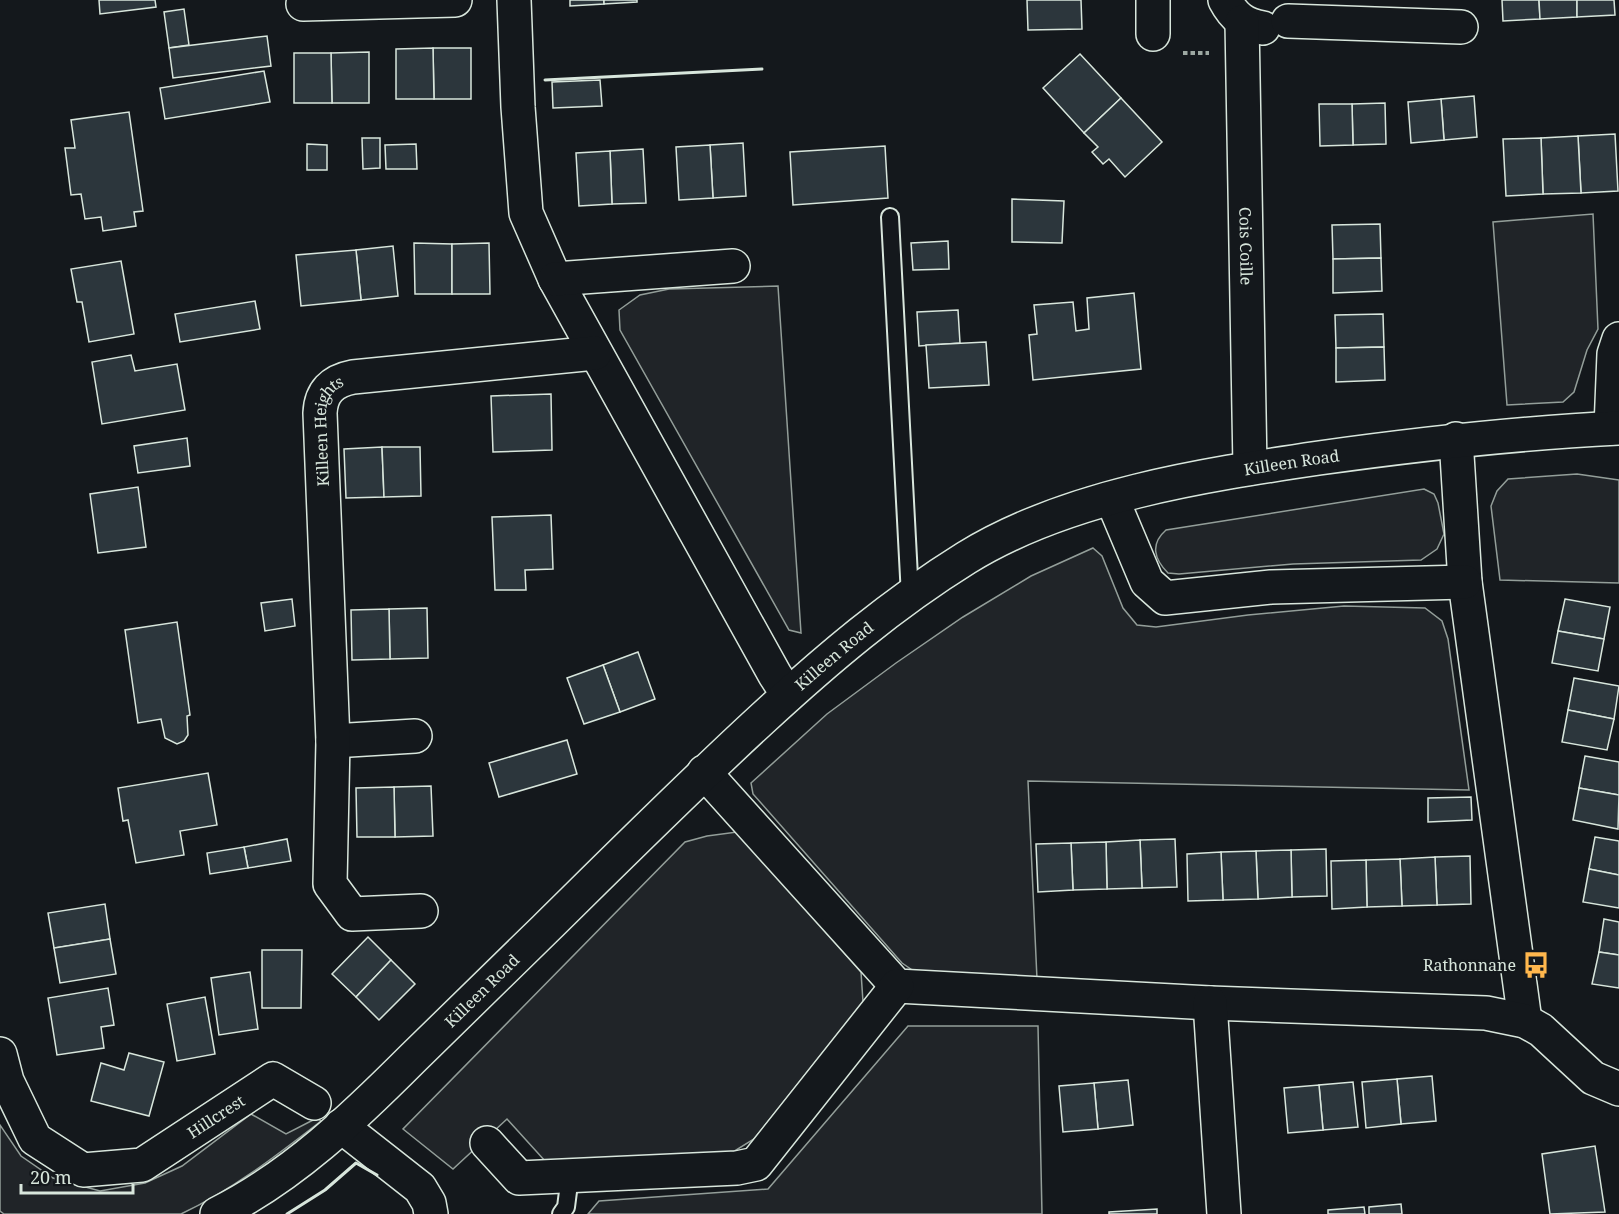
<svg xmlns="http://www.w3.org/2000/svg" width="1619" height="1214" font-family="'Noto Serif',serif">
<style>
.green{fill:#202428;stroke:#939e99;stroke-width:1.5}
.building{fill:#2c363c;stroke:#d8e6dc;stroke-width:1.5}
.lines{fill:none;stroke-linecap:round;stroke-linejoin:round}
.service-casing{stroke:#d8e6dc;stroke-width:20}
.minor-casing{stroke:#d8e6dc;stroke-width:36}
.tertiary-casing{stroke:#d8e6dc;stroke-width:36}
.path{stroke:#9da8a2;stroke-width:4;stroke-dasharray:4.5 3;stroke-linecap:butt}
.service{stroke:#14181c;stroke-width:16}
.minor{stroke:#14181c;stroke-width:33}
.tertiary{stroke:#14181c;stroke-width:33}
.wall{stroke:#d8e6dc;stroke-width:3}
.labels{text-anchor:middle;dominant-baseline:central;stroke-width:4.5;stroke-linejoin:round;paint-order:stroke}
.street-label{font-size:16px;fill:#d8e6dc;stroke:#14181c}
.poi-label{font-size:16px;fill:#d8e6dc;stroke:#14181c;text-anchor:end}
</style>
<rect width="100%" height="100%" fill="#14181c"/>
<g class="green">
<polygon points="1593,214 1598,329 1587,350 1574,392 1563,402 1507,405 1493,222"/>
<polygon points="778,286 801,633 789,630 620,330 619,310 640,295 669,289"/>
<polygon points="1577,474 1619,480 1619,583 1500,580 1491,506 1497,491 1508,479"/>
<path d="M1424 489 1434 494 1438 503 1444 534 1437 549 1421 560 1293 564 1179 574 1168 573C1154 559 1150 544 1166 530Z"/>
<polygon points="1093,548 1102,556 1123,608 1137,625 1156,627 1248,615 1344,606 1425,608 1442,621 1448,639 1469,790 1028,781 1037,979 924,978 902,963 753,794 751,783 827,714 896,663 963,617 1031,576"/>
<polygon points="737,832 861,972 863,1002 754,1139 733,1152 546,1162 507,1119 453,1169 403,1129 685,842 707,836"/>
<polygon points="908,1026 1038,1026 1042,1214 588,1214 599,1201 768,1189"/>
<path d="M251 1114 286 1134 317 1118 321 1121C276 1156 232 1190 181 1214H4L0 1211V1125L21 1156 53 1178 100 1191 145 1183 182 1166Z"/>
</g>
<g class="building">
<polygon points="99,0 155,0 156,7 100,14"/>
<polygon points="570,0 604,0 604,4 570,6"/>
<polygon points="604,0 637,0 637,2 604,4"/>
<polygon points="1027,0 1081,0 1082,29 1028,30"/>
<polygon points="1502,0 1539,0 1540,19 1503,21"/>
<polygon points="1539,0 1577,0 1577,17 1540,19"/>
<polygon points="1577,0 1614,0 1615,15 1577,17"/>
<polygon points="184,9 189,45 169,48 164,12"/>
<polygon points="267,36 271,66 173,78 169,48"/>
<polygon points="433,48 471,48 471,99 434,99"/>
<polygon points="433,48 434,99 396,99 396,49"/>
<polygon points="369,52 369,103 332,103 331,53"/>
<polygon points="294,53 331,53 332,103 294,103"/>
<polygon points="1080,54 1121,98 1084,133 1043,88"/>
<polygon points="264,71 270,102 165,119 160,88"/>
<polygon points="600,80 602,106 553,108 552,82"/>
<polygon points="1474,96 1477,137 1444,140 1441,99"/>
<polygon points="1121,98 1162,142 1125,177 1109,159 1103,164 1092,152 1098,147 1084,133"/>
<polygon points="1441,99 1444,140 1411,143 1408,102"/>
<polygon points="1385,103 1386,144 1353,145 1352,104"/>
<polygon points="1319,104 1352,104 1353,145 1320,146"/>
<polygon points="129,112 143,211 134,212 136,226 103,231 101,217 85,219 81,194 71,195 65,148 75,148 71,120"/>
<polygon points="1615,134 1618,191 1581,193 1578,136"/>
<polygon points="1578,136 1581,193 1543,194 1541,138"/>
<polygon points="362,138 380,138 380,168 363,169"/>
<polygon points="1541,138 1543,194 1506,196 1503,139"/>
<polygon points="743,143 746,196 713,198 710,145"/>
<polygon points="307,144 327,145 327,170 307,170"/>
<polygon points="416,144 417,169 386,169 385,145"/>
<polygon points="710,145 713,198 679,200 676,147"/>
<polygon points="885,146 888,198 793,205 790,152"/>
<polygon points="643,149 646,203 612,204 610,151"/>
<polygon points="610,151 612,204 579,206 576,153"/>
<polygon points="1012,199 1064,201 1062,243 1012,242"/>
<polygon points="1380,224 1381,258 1333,259 1332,225"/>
<polygon points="948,241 949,269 913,270 911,243"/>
<polygon points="414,243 452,244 452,294 415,294"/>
<polygon points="489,243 490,294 452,294 452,244"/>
<polygon points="393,246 398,296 361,300 356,250"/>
<polygon points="356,250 361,300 301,306 296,255"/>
<polygon points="1381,258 1382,291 1333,293 1333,259"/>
<polygon points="121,261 134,334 89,342 82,302 77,302 71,269"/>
<polygon points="1134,293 1141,369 1033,380 1029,335 1037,334 1034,305 1073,302 1076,331 1089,329 1087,298"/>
<polygon points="255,301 260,329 180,342 175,314"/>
<polygon points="958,310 960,343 919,346 917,312"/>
<polygon points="1383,314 1384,347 1336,348 1335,315"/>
<polygon points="986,342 989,385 929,388 926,345"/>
<polygon points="1384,347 1385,380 1336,382 1336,348"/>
<polygon points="131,355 135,371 177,364 185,410 102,424 92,362"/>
<polygon points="551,394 552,450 493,452 491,396"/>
<polygon points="187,438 190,466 138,473 134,446"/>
<polygon points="382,447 384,497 346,498 344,449"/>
<polygon points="382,447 420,447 421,496 384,497"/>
<polygon points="138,487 146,547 98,553 90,494"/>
<polygon points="551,515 553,569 525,570 526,590 495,590 492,517"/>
<polygon points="292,599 295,626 265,631 261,603"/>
<polygon points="1565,599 1610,607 1604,639 1558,631"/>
<polygon points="427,608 428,658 390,659 389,609"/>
<polygon points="389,609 390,659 352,660 351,610"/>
<polygon points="177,622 190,715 187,716 188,735 184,741 177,744 165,738 161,719 138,723 125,630"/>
<polygon points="1558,631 1604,639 1598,671 1552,663"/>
<polygon points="638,652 655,699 620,712 603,665"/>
<polygon points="603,665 620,712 584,724 567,678"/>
<polygon points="1574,678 1619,686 1614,719 1568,710"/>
<polygon points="1568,710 1614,719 1607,750 1562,742"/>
<polygon points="567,740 577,774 499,797 489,763"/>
<polygon points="1585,756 1619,762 1619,795 1579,788"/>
<polygon points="208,773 217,825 180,831 184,855 136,863 128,820 123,821 118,788"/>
<polygon points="431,786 433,836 395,837 394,787"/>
<polygon points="394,787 395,837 357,837 356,788"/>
<polygon points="1579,788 1619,795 1618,829 1573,820"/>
<polygon points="1471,797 1472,820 1428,822 1428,798"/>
<polygon points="1595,837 1619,841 1619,875 1589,869"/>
<polygon points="287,839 291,861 248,868 244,847"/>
<polygon points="1175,839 1177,887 1142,888 1140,840"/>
<polygon points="1140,840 1142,888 1107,889 1106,842"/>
<polygon points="1106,842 1107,889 1073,890 1071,843"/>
<polygon points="1071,843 1073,890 1038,892 1036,844"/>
<polygon points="244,847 248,868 210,874 207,853"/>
<polygon points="1326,849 1327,896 1292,897 1291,850"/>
<polygon points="1291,850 1292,897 1258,899 1256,851"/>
<polygon points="1256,851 1258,899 1223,900 1221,852"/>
<polygon points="1221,852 1223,900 1188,901 1187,854"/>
<polygon points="1470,856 1471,904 1437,905 1435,857"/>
<polygon points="1435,857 1437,905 1402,906 1400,859"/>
<polygon points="1400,859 1402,906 1367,907 1366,860"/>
<polygon points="1366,860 1367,907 1332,909 1331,861"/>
<polygon points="1589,869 1619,875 1619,908 1583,902"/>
<polygon points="105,904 110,939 54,948 48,913"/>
<polygon points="1604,919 1619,922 1619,955 1599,952"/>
<polygon points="368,937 391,960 356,997 332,974"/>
<polygon points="110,939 116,974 60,983 54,948"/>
<polygon points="262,950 302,950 301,1008 262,1008"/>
<polygon points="1599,952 1619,955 1619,988 1592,984"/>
<polygon points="391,960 415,984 379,1020 356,997"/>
<polygon points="250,972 258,1029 219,1035 211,978"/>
<polygon points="108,988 114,1025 101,1027 104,1048 57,1055 48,998"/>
<polygon points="205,997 215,1054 177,1061 167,1004"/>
<polygon points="129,1053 164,1062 149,1116 91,1101 101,1063 124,1070"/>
<polygon points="1432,1076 1436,1121 1401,1124 1397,1079"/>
<polygon points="1397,1079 1401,1124 1366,1128 1362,1082"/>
<polygon points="1128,1080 1133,1125 1098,1129 1094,1083"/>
<polygon points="1353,1082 1358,1127 1323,1130 1319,1085"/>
<polygon points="1094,1083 1098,1129 1063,1132 1059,1086"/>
<polygon points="1319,1085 1323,1130 1288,1133 1284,1088"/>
<polygon points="1595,1146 1605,1212 1550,1214 1542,1154"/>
<polygon points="1401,1204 1402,1214 1369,1214 1369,1207"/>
<polygon points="1364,1207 1365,1214 1328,1214 1328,1210"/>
<polygon points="1157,1209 1157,1214 1109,1214 1109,1212"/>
</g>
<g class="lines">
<defs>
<g id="service">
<polyline points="890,217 910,596"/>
<polyline points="561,1214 566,1207 570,1176"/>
</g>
<g id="minor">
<polyline points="514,0 518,107 526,213 555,279 775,675 788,695"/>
<path d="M1225 0C1234 17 1244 25 1263 28"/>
<polyline points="303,4 455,0"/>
<polyline points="1288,21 1461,27"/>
<path id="s1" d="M1242 22 1250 468"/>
<polyline points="1153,34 1153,0"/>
<polyline points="555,279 733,266"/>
<polyline points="1611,428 1614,354 1619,339"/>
<polyline points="1456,439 1465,582 1525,1021"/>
<polyline points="1112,499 1147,582 1165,598 1271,587 1465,582"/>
<polyline points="333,741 415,736"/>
<polyline points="704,772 897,986 1210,1003 1486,1013 1525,1021 1541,1030 1593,1078 1619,1089"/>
<path id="s2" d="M421 911 352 914 330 884 333 741 320 413C321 392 332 381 353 377L595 353"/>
<polyline points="1210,1003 1224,1214"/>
<path id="s3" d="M0 1054 7 1081 35 1139 83 1170 142 1165 273 1079 314 1103"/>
<polyline points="341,1126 420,1188 429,1203 431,1214"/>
<polyline points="487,1143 519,1178 737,1168 756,1164 897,986"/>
</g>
<g id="tertiary">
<path id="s4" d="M217 1214C293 1176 354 1117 413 1058 457 1015 501 972 545 929 617 858 688 787 762 719 826 660 892 604 966 558 1066 496 1204 475 1319 458 1419 444 1518 433 1619 428"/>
</g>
</defs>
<use href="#service" class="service-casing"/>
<use href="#minor" class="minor-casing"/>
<use href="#tertiary" class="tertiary-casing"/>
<polyline class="path" points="1183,53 1209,53"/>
<use href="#service" class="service"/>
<use href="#minor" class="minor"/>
<use href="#tertiary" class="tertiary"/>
<g class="wall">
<polyline points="545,80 762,69"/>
<polyline points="287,1214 325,1190 356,1163 377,1175"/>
</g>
</g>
<defs>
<symbol id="bus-bare" viewBox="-9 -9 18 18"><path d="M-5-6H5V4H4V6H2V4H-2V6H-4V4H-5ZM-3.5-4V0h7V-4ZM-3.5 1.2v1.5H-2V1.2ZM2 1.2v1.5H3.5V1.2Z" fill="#ffb74d" stroke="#14181c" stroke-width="2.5" paint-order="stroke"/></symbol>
</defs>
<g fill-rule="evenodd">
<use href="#bus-bare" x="1517" y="946" width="38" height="38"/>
</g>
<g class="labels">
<g class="street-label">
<text stroke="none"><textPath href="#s1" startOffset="224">Cois Coille</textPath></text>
<text stroke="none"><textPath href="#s2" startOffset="562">Killeen Heights</textPath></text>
<text stroke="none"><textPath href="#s4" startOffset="1340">Killeen Road</textPath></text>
<text stroke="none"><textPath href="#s4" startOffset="834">Killeen Road</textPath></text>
<text stroke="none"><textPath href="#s4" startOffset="348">Killeen Road</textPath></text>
<text stroke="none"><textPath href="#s3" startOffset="297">Hillcrest</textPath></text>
</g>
<g class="poi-label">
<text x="1516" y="965">Rathonnane</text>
</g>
</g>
<path d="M21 1184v9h112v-9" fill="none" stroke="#d8e6dc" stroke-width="3"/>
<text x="30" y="1184" font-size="18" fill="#d8e6dc" stroke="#14181c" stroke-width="4.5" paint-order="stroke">20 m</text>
</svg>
